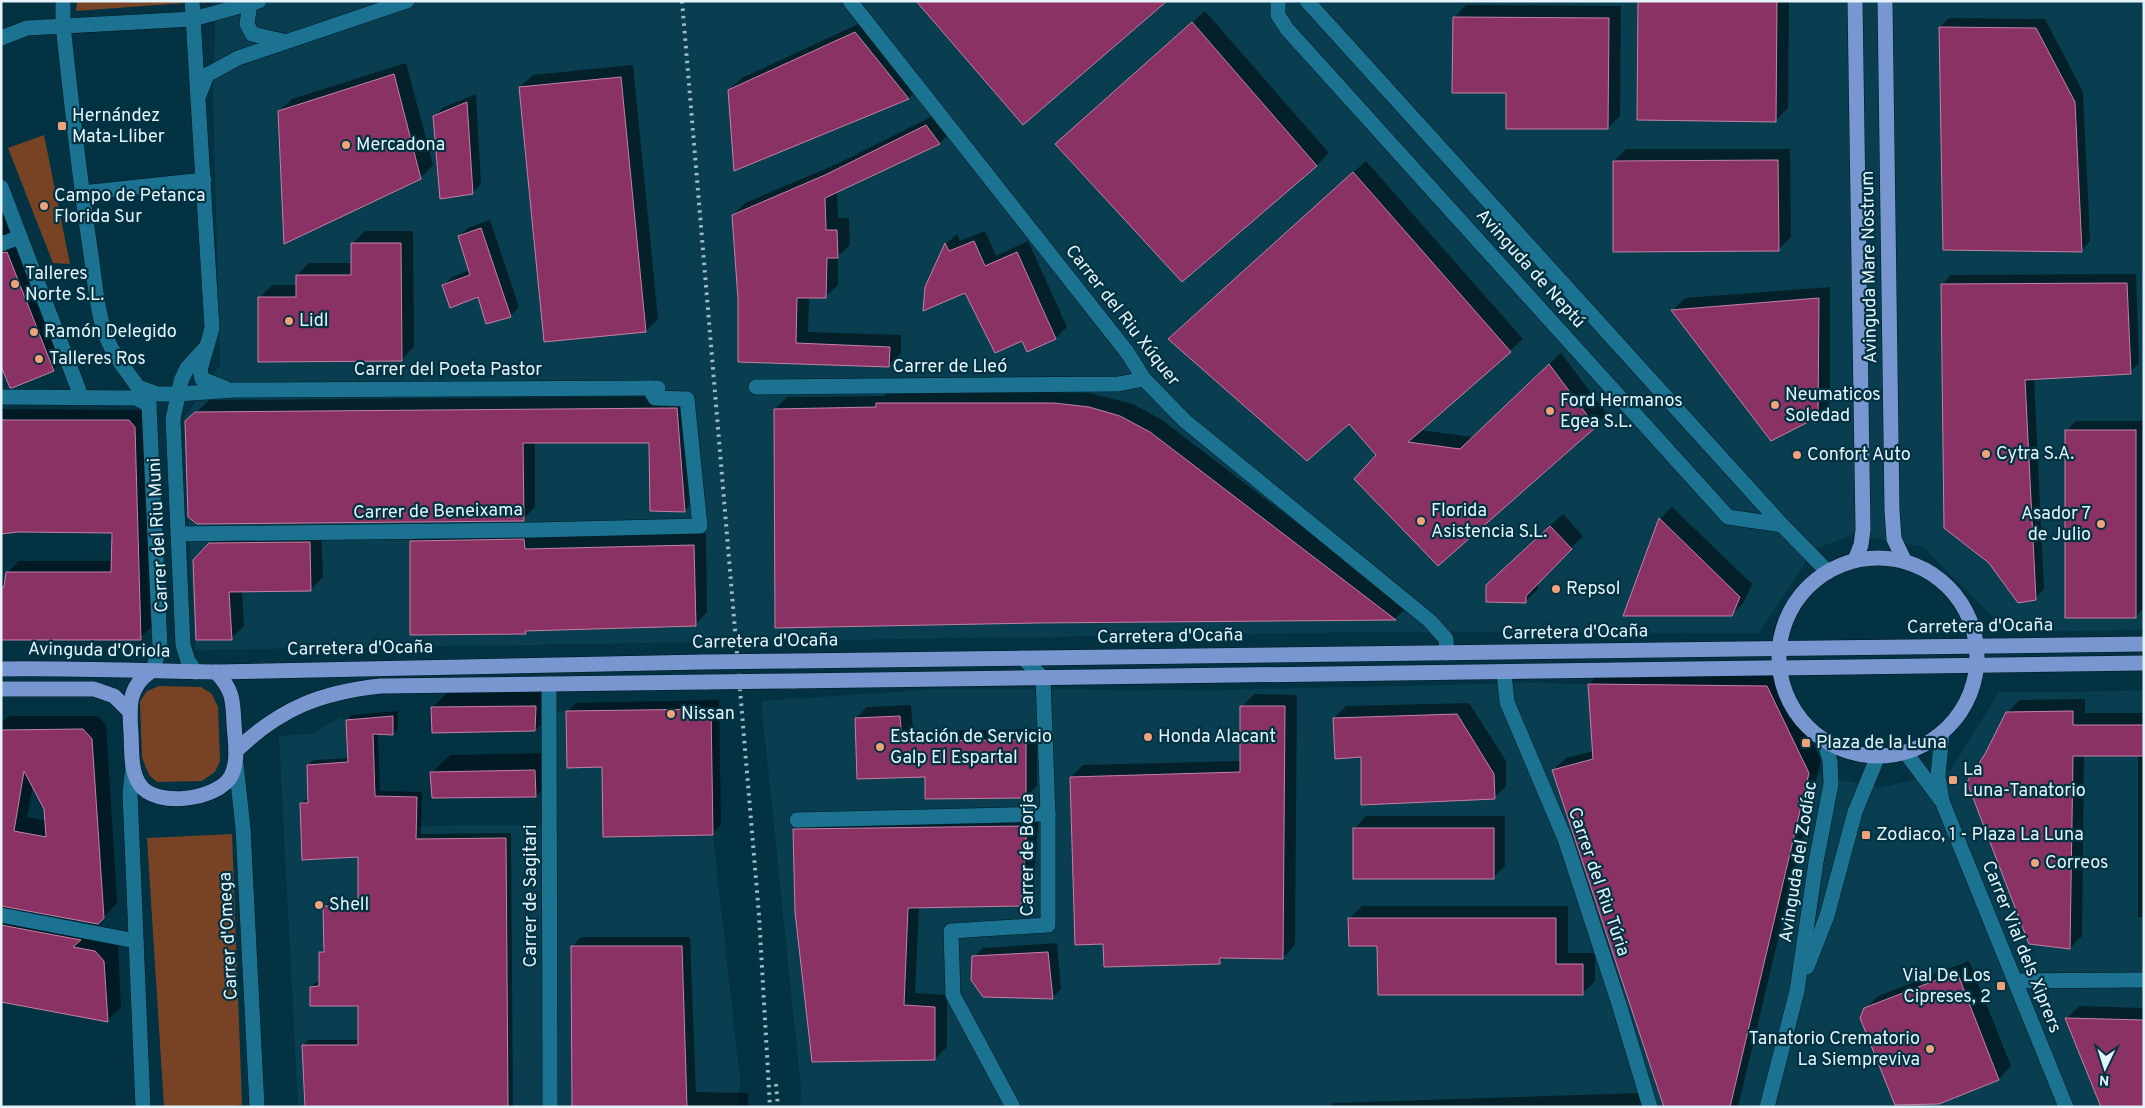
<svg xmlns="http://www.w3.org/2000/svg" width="2145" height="1108" font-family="Overpass,sans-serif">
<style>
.built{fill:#083e50}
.green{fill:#784225}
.shadow{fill:#0007;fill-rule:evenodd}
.building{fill:#8b3265;stroke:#c482a4;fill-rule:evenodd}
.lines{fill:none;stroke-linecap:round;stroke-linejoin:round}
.street-casing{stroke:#011822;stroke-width:16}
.secondary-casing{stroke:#011822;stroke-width:16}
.primary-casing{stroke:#011822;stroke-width:16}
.street{stroke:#1b7291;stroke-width:15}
.secondary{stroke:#1b7291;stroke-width:15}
.primary{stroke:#7897d1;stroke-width:15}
.rail{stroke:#a1bac4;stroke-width:4;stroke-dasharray:2.5 5;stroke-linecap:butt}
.primary-bridge-casing{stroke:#011822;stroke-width:16;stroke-linecap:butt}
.primary-bridge{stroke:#7897d1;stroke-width:15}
.poi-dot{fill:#f0a27a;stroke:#033242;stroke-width:2}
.labels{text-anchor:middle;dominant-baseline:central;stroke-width:4.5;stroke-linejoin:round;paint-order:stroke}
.poi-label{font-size:18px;fill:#e5f4fb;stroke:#033242;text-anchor:start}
.street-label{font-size:18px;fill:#e5f4fb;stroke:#033242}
</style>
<rect width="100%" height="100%" fill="#033242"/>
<g class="built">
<polygon points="216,1 2144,1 2144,630 2007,632 1923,547 1854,534 1815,549 1759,633 1367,632 195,650 184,419 220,365 213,96"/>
<polygon points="1531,683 1767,686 1809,773 1879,788 1950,771 1999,692 2144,691 2144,1107 800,1107 801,1089 761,701 937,689 1219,690"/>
<polygon points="711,709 713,835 740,1078 739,1107 298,1107 279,736 312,734 341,717 346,720 351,826 549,825 549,711"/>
</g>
<g class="green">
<polygon points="77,1 185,1 185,3 76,11"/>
<polygon points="44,135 70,264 53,263 8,148"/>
<polygon points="159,686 201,687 212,694 218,707 220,761 215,772 202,781 157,782 150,776 146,768 142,757 140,701 147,691"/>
<polygon points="232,834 242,1105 230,1107 164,1107 147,838"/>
</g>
<g class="shadow">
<polygon points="1639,1 1789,1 1788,108 1776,120"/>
<polygon points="1466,5 1621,6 1620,116 1608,128 1507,92 1454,18"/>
<polygon points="1205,11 1329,153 1316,166 1056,144"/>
<polygon points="1949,18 2045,19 2083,92 2090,241 2081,251 1940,27"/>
<polygon points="867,20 921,86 909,98 735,169 729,90 742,78"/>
<polygon points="406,63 433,165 420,178 279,111 292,99"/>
<polygon points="633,65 658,319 646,331 520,87 533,75"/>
<polygon points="476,94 481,184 472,193 434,116 444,107"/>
<polygon points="939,113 952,131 940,143 837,191 838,218 849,218 850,245 838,256 838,285 825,297 809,297 808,332 901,335 901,353 888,365 740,360 740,299 733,215 745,203 839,163"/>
<polygon points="1626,149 1790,149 1791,237 1778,250 1614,161"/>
<polygon points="1366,161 1523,339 1420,430 1473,437 1561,353 1607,414 1438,564 1377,455 1349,422 1182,327"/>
<polygon points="4,179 71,352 53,370 1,362 1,181"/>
<polygon points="490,220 519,307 510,316 479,296 444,285 452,277 470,270 459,236 468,228"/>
<polygon points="365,231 413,231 414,347 402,359 259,298 272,285 297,285 297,275 309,263 353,263 353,243"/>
<polygon points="985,231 996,256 1028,241 1067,327 1056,338 1027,351 1022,339 966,292 926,288 946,244 957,234 960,241"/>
<polygon points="2136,274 2139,363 2130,372 2034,378 2044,589 2035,599 1942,284 1951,275"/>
<polygon points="1830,287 1830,403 1818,416 1771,439 1673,310 1685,298"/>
<polygon points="889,391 1089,393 1133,404 1162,420 1407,607 1395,619 1036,621 775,409 787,397 884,396"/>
<polygon points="689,396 697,498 685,510 650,442 535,442 535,507 523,519 186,422 209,400"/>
<polygon points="1,409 140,410 146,415 151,627 140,638 1,639 1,576 6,585 7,573 19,561 112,561 113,532 18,530 1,533"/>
<polygon points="2076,421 2144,421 2144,608 2135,617 2067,430"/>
<polygon points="1672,507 1752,584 1744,602 1731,615 1625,615 1660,519"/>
<polygon points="1563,514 1583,536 1538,582 1538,589 1525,602 1500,573"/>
<polygon points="423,529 537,537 706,533 707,612 695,625 528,630 525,633 411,541"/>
<polygon points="321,530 323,577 311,590 242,591 244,626 232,638 197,639 210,544 222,531"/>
<polygon points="1601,672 1779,674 1821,760 1738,1107 1666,1107 1553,770 1566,758 1593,751 1589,684"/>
<polygon points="553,688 553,712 535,730 432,708 450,690"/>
<polygon points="1254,694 1297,695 1295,945 1283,958 1225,957 1219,963 1104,943 1071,777 1083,765 1241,761 1242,707"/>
<polygon points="2085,699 2085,713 2144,713 2144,917 2138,917 2138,755 2084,755 2082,936 2070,948 1986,755 2007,713 2019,700"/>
<polygon points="719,700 721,825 712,834 603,766 567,712 577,703"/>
<polygon points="1469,703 1506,761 1506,786 1494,798 1362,756 1334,718 1346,706"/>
<polygon points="911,705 913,731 1037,729 1037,786 1026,797 926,775 856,718 867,707"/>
<polygon points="398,711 398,729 392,734 378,733 380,791 422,792 421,834 511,833 513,1106 517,1107 306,1107 303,1045 309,1040 360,1040 360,1005 311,987 316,982 320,981 320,952 325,948 324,907 330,901 359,900 359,856 301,803 309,798 308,765 314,760 349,758 347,720 352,715"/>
<path d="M10 716H97L106 724 117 903 103 918 4 905 13 910 110 937 118 946 121 1007 107 1021 3 1001 1 1011V723ZM33 785 45 808 46 821 27 817Z"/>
<polygon points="553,753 554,778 536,796 432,773 450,755"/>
<polygon points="1039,814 1033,893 1021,905 919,907 915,993 947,995 947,1047 935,1059 794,830 807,818"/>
<polygon points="1366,816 1505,816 1505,866 1493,878 1354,829"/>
<polygon points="1362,906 1568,906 1568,953 1595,953 1595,981 1582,994 1379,945 1350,918"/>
<polygon points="581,937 690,937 696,1092 748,1093 748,1107 574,1107 572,947"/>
<polygon points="1057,943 1061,989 1052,998 974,957 983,948"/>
<polygon points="1969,961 2011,1066 1999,1079 1938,1102 1865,1009 1878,996"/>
<polygon points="2079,1006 2144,1008 2144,1107 2067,1018"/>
<polygon points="1640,1093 1645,1107 1330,1107 1334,1103"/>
</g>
<g class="building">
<polygon points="916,1 1167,1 1023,125"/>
<polygon points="1638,1 1777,1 1776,122 1637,120"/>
<polygon points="1453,17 1609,18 1608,129 1506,129 1506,93 1452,93"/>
<polygon points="1192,22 1317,166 1182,282 1055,144"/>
<polygon points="1939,27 2036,28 2075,102 2082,252 1943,250"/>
<polygon points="855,32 909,99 734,171 728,90"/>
<polygon points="394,74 421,179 284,244 278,111"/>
<polygon points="621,77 646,332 544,342 519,87"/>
<polygon points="467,102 473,194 440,199 433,116"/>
<polygon points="926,125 940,144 825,198 826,230 837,230 838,258 827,258 826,298 797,298 796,343 890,347 889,367 738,362 738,299 732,215 825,175"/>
<polygon points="1778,160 1779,251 1613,252 1613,161"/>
<polygon points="1353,172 1511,352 1408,442 1460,449 1549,364 1596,427 1438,566 1354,479 1376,455 1349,424 1307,461 1168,339"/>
<polygon points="481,228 511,317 486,324 478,297 450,308 442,285 470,275 458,236"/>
<polygon points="974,241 985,266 1017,252 1056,339 1027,352 1022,341 995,353 965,293 923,311 925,287 945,243 949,251"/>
<polygon points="351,243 401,243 402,361 258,362 258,297 296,297 296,275 351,275"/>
<polygon points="7,252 54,371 12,388 10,388 1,366 1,253"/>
<polygon points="2127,283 2131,374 2025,380 2036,600 2018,603 1989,563 1944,528 1941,284"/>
<polygon points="1819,298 1818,417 1771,441 1671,310"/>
<polygon points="876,403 1054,403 1089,407 1120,416 1150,432 1396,620 1036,623 775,628 774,409 876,407"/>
<polygon points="677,408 685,512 650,511 649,443 523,443 524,521 197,524 188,517 185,421 195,412"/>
<polygon points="1,420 129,420 135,427 141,640 1,640 1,587 4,587 6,572 111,572 112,533 18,532 1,534"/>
<rect x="2065" y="430" width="71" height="188"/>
<polygon points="1659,518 1740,597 1732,616 1623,616"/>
<polygon points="1550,526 1572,549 1526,596 1526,603 1486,602 1486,585"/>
<polygon points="524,539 525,549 694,545 696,626 525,631 526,634 410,635 410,541"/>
<polygon points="310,542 311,591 229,592 232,640 196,640 193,560 209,543"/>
<polygon points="1588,684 1767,686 1809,773 1730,1107 1664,1107 1552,770 1593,759"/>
<polygon points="536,706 535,731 432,733 431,707"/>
<polygon points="1240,706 1285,706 1283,959 1220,958 1220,964 1104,967 1103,944 1075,945 1070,777 1240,772"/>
<polygon points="711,709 713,835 603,837 602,767 567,768 566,711"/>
<polygon points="2073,711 2073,725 2144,725 2144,756 2073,756 2070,949 2029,944 1967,782 1985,754 2006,712"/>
<polygon points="1457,714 1494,774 1495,799 1361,805 1361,757 1335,759 1333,718"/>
<polygon points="393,716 393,735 373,734 375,796 417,797 416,839 506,838 508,1107 305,1107 302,1045 358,1045 358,1006 310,1006 310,987 319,986 319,952 324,952 323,906 358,905 358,857 302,860 300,803 308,803 307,765 348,762 346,720"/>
<polygon points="900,716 902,741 1026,740 1026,798 925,799 925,777 857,779 855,718"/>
<path d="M83 729 92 739 104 918 98 924 1 906V730ZM24 771 44 809 46 837 14 831Z"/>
<polygon points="535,770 536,797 432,798 430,772"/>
<polygon points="1027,826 1021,906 908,908 904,1005 935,1007 935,1060 812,1062 795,912 793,829"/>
<rect x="1353" y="828" width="141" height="51"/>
<polygon points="1348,918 1556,918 1556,964 1583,964 1583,995 1378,995 1377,946 1349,946"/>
<polygon points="1,925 81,940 73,947 95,951 104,961 108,1022 1,1002"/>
<polygon points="571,946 682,946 687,1107 572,1107"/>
<polygon points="1048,952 1053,999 983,997 971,980 972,956"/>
<polygon points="1957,972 1999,1080 1939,1104 1895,1105 1860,1018 1864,1008"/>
<polygon points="2065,1018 2144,1020 2144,1107 2101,1107"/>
</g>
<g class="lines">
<defs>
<g id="street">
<polyline points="850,1 1127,352 1144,379 1185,421 1430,621 1446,639 1447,653"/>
<polyline points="1278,1 1278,15 1287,29 1728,517 1782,525"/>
<polyline points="1307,1 1782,525 1827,571"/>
<polyline points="250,4 247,24 252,34 283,41"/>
<polyline points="1,38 27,28 193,19 259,1"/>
<polyline points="199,95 207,75 238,58 407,1"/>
<polyline points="1,187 81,396"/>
<polyline points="82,193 204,180"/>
<polyline points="1,244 20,237"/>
<polyline points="207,346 200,370 202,379 225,388"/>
<polyline points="756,387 1118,384 1144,379"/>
<polyline points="178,394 234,390 658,388"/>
<polyline points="1,397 136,398 149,405"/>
<polyline points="178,534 534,530 700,526 687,399 655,398 649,388"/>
<polyline points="1504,673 1507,702 1565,839 1619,1004 1650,1107"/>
<polyline points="549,684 550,1107"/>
<polyline points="797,820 1048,814"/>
<polyline points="1,915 136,941"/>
<polyline points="2015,981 2144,980"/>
<polyline points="1013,1107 953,995 951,931 1048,925 1048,814 1043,678 1023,658"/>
</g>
<g id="secondary">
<path d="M63 1V25C71 100 79 174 90 248 95 278 96 312 108 341 118 365 138 382 149 405L160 646 154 666 150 672"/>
<polyline points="192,1 212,328 207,346 187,368 181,381 173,419 183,645 188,661 196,672"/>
<polyline points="141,388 157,394 178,394"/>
<polyline points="1942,734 1938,776 1942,801 2066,1107"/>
<polyline points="1906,753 1941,800"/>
<polyline points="236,764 243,828 257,1107"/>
<polyline points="133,767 130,793 143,1107"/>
<polyline points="1807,967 1827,916 1855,812 1878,756"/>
<polyline points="1767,1107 1797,991 1816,862 1831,784 1830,761 1824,740"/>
</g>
<g id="primary">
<polyline points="1885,1 1892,510 1894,539 1904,560"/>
<circle cx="1878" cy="657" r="99"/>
<polyline points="1855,560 1861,545 1863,530 1855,1"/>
<polyline points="793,661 2144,644"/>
<path d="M1 669C73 668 144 671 216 672L703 662"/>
<path d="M150 672C128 687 129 708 131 733 132 749 130 771 140 785 156 808 218 800 231 776 239 761 235 741 234 724 233 700 233 690 216 672"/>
<polyline points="793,681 2144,663"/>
<polyline points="1,689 94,689 114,696 130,712"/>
<path d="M236 751C279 709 321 692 381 686L706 682"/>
</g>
</defs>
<use href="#street" class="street-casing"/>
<use href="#secondary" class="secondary-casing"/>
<use href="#primary" class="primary-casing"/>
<use href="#street" class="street"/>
<use href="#secondary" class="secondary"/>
<use href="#primary" class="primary"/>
<g class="rail">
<polyline points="682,1 759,915 770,1107"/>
<polyline points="776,1084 778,1107"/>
</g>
<defs>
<g id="primary-bridge">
<polyline points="703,662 793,661"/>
<polyline points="706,682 793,681"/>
</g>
</defs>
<use href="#primary-bridge" class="primary-bridge-casing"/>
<use href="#primary-bridge" class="primary-bridge"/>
</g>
<g class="poi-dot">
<rect x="57" y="121" width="10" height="10" rx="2.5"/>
<circle cx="346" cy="145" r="5"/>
<circle cx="44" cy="206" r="5"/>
<circle cx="15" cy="284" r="5"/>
<circle cx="289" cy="321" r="5"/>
<circle cx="34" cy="332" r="5"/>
<circle cx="39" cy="359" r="5"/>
<circle cx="1775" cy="405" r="5"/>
<circle cx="1550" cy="411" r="5"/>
<circle cx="1986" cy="454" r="5"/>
<circle cx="1797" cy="455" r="5"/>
<circle cx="1421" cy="521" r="5"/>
<circle cx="2101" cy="524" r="5"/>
<circle cx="1556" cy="589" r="5"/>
<circle cx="671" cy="714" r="5"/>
<circle cx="1148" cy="737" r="5"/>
<rect x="1801" y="738" width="10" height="10" rx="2.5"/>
<circle cx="880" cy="747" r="5"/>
<rect x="1948" y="775" width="10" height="10" rx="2.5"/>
<rect x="1861" y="830" width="10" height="10" rx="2.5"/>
<circle cx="2035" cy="863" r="5"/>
<circle cx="319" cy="905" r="5"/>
<rect x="1996" y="981" width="10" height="10" rx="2.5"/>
<circle cx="1930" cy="1049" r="5"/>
</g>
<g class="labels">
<g class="poi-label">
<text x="72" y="116">Hernández<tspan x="72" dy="21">Mata-Lliber</tspan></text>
<text x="356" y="145">Mercadona</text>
<text x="54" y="196">Campo de Petanca<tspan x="54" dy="21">Florida Sur</tspan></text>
<text x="25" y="274">Talleres<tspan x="25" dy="21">Norte S.L.</tspan></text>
<text x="299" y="321">Lidl</text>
<text x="44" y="332">Ramón Delegido</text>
<text x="49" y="359">Talleres Ros</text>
<text x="1785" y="395">Neumaticos<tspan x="1785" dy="21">Soledad</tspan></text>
<text x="1560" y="401">Ford Hermanos<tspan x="1560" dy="21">Egea S.L.</tspan></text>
<text x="1996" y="454">Cytra S.A.</text>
<text x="1807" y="455">Confort Auto</text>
<text x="1431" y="511">Florida<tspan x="1431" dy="21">Asistencia S.L.</tspan></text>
<text x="2091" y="514" text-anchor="end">Asador 7<tspan x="2091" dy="21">de Julio</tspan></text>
<text x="1566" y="589">Repsol</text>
<text x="681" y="714">Nissan</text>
<text x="890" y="737">Estación de Servicio<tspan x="890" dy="21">Galp El Espartal</tspan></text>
<text x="1158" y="737">Honda Alacant</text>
<text x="1816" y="743">Plaza de la Luna</text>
<text x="1963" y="770">La<tspan x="1963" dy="21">Luna-Tanatorio</tspan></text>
<text x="1876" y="835">Zodiaco, 1 - Plaza La Luna</text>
<text x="2045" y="863">Correos</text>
<text x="329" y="905">Shell</text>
<text x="1991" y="976" text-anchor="end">Vial De Los<tspan x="1991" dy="21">Cipreses, 2</tspan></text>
<text x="1920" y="1039" text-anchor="end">Tanatorio Crematorio<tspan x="1920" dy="21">La Siempreviva</tspan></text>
</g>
<g class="street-label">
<text transform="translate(1870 267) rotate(-91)">Avinguda Mare Nostrum</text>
<text transform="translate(1530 269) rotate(48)">Avinguda de Neptú</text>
<text transform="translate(1122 316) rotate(52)">Carrer del Riu Xúquer</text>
<text x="950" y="367">Carrer de Lleó</text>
<text x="448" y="370">Carrer del Poeta Pastor</text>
<text transform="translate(438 512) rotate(-1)">Carrer de Beneixama</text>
<text transform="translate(159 535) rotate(-93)">Carrer del Riu Muni</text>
<text transform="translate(1980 627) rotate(-1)">Carretera d'Ocaña</text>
<text transform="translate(1575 633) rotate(-1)">Carretera d'Ocaña</text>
<text transform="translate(1170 637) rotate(-1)">Carretera d'Ocaña</text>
<text transform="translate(765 642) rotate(-1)">Carretera d'Ocaña</text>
<text transform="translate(360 649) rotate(-1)">Carretera d'Ocaña</text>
<text transform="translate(99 651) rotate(1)">Avinguda d'Oriola</text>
<text transform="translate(1028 855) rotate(-90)">Carrer de Borja</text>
<text transform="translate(1799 862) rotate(-81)">Avinguda del Zodíac</text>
<text transform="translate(1598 882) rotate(71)">Carrer del Riu Túria</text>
<text transform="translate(531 896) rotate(-90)">Carrer de Sagitari</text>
<text transform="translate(229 936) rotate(-93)">Carrer d'Omega</text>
<text transform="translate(2021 947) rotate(68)">Carrer Vial dels Xiprers</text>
</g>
</g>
<rect width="2145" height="1108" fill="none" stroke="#e5f4fb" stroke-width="5"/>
<g transform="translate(2105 1068) rotate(184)" stroke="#033242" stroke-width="4" paint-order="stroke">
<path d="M0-4L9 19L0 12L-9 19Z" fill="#e5f4fb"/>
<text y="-8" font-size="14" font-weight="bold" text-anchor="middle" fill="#e5f4fb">N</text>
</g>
</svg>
